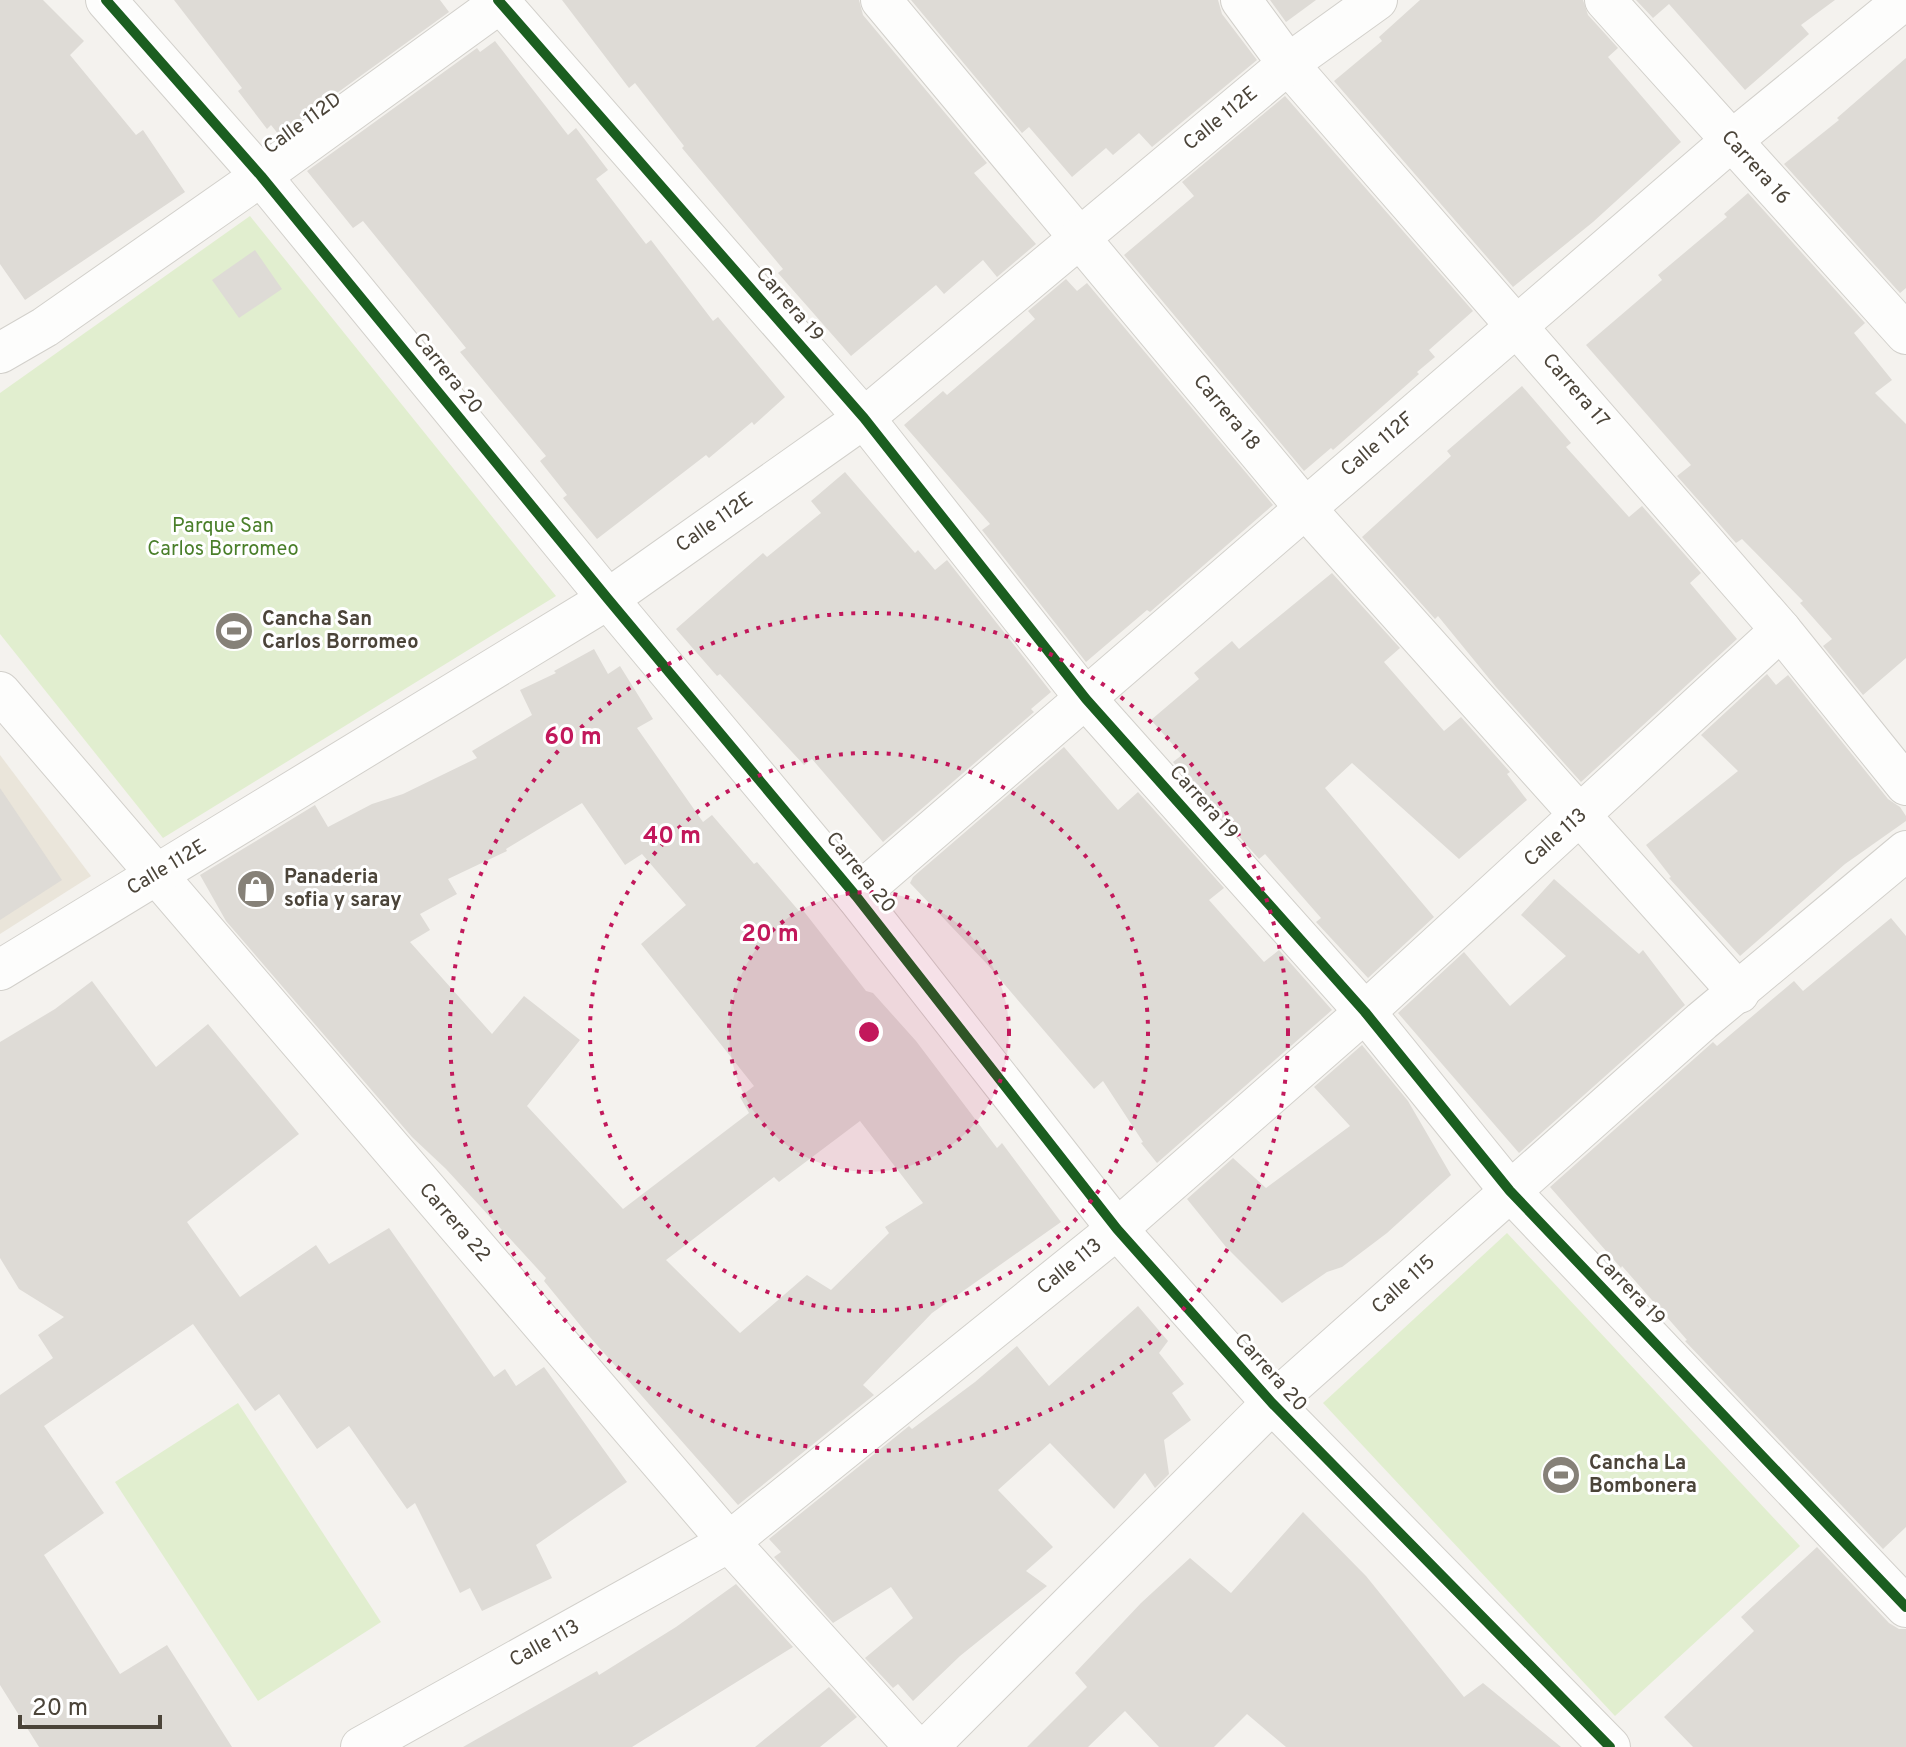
<svg xmlns="http://www.w3.org/2000/svg" width="1906" height="1747" font-family="Overpass,sans-serif">
<style>
.education{fill:#eae5da}
.green{fill:#e1eecf}
.building{fill:#dedbd6;fill-rule:evenodd}
.lines{fill:none;stroke-linecap:round;stroke-linejoin:round}
.minor-casing{stroke:#d2d0cb;stroke-width:42}
.minor{stroke:#fdfdfc;stroke-width:40}
.cycleway-casing{stroke:#fff;stroke-width:15}
.cycleway{stroke:#1b5e20;stroke-width:10}
.ring{fill:none;stroke:#c2185b;stroke-width:4;stroke-dasharray:4 8}
.labels{text-anchor:middle;dominant-baseline:central;stroke-width:6;stroke-linejoin:round;paint-order:stroke}
.street-label{font-size:20px;fill:#4b4439;stroke:#fff}
.park-label{font-size:20px;fill:#4a7f2a;stroke:#fff}
.poi-label{font-size:20px;font-weight:bold;fill:#4b4439;stroke:#fff;text-anchor:start}
.centre{fill:#c2185b;stroke:#fff;stroke-width:4}
.ring-label{font-size:24px;text-anchor:middle;font-weight:bold;fill:#c2185b;stroke:#fff;stroke-width:6;stroke-linejoin:round;paint-order:stroke}
</style>
<rect width="100%" height="100%" fill="#f4f2ee"/>
<polygon class="education" points="0,755 91,876 0,934"/>
<g class="green">
<polygon points="250,216 556,596 163,838 0,634 0,393"/>
<polygon points="1507,1233 1800,1546 1615,1716 1323,1403"/>
<polygon points="238,1403 381,1622 258,1701 115,1482"/>
</g>
<g class="building">
<polygon points="0,0 43,0 84,41 70,55 136,135 143,130 185,192 25,300 0,264"/>
<polygon points="174,0 440,0 449,12 279,135 271,125 267,129 238,91 242,88"/>
<polygon points="562,0 859,0 863,15 987,163 974,173 1036,244 997,277 983,260 944,294 936,285 851,356 778,273 783,269 682,148 684,146 635,83 629,88"/>
<polygon points="911,0 1218,0 1222,14 1257,60 1152,147 1139,133 1113,155 1106,148 1072,177 1029,127 1022,133"/>
<polygon points="1270,0 1316,0 1286,22"/>
<polygon points="1420,0 1583,0 1588,15 1618,48 1608,57 1681,142 1593,222 1513,287 1334,81 1382,41 1379,37"/>
<polygon points="1636,0 1835,0 1801,25 1809,34 1745,90 1669,4 1653,18"/>
<polygon points="495,41 568,135 576,128 608,170 596,179 646,244 651,240 713,321 718,317 785,397 754,425 752,422 709,458 706,455 597,539 563,498 567,495 540,461 546,456 460,352 466,348 363,221 353,228 307,171 477,48 480,52"/>
<polygon points="1906,58 1906,288 1900,293 1784,164 1839,120 1837,118"/>
<polygon points="1285,96 1473,311 1429,350 1435,357 1417,372 1419,374 1333,450 1331,448 1304,471 1124,255 1194,196 1182,182"/>
<polygon points="1748,193 1865,323 1854,333 1892,380 1875,393 1906,424 1906,658 1863,695 1823,646 1832,639 1800,603 1803,601 1742,539 1736,543 1677,476 1691,465 1586,345 1662,280 1658,275 1727,217 1724,214"/>
<polygon points="255,250 282,289 239,318 212,280"/>
<polygon points="1066,279 1077,291 1087,283 1273,505 1150,612 1147,610 1086,662 982,530 990,524 904,425 943,391 947,395 1009,342 1035,319 1028,311"/>
<polygon points="1522,386 1571,443 1566,447 1629,517 1642,506 1701,573 1690,583 1737,639 1581,782 1496,687 1438,616 1435,619 1362,537 1451,456 1447,451"/>
<polygon points="845,472 915,553 918,550 935,570 947,560 1051,692 1031,709 1034,712 883,842 812,759 804,765 720,674 717,676 676,629 763,553 767,557 821,513 811,501"/>
<polygon points="1332,573 1400,648 1384,662 1444,731 1461,717 1510,772 1507,774 1527,800 1459,859 1352,763 1325,788 1434,917 1368,978 1316,922 1321,918 1265,854 1259,859 1173,762 1182,755 1151,720 1199,679 1194,673 1232,641 1239,649"/>
<path d="M594 649 608 674 620 666 653 719 637 728 703 822 712 815 754 864 757 862 799 911 802 909 866 991 873 993 916 1041 997 1148 1002 1143 1061 1222 932 1313 863 1385 874 1395 738 1505 589 1336 544 1281 546 1278 446 1169 412 1137 226 921 200 875 315 805 328 827 372 804 403 794 477 758 472 751 532 715 520 690 556 673 554 671ZM582 803 625 865 642 854 686 905 641 944 754 1086 740 1097 749 1113 623 1209 527 1106 580 1040 524 996 492 1034 410 942 430 930 420 914 457 894 448 879 507 851 506 849ZM860 1121 923 1203 885 1227 889 1233 831 1290 807 1275 740 1333 666 1260 774 1177 779 1182Z"/>
<polygon points="1767,674 1776,685 1788,675 1888,799 1900,807 1906,816 1906,821 1845,864 1740,956 1669,878 1671,877 1646,845 1738,771 1701,735"/>
<polygon points="1064,747 1118,810 1138,792 1224,888 1209,900 1264,962 1279,950 1332,1010 1157,1163 1141,1143 1143,1142 1103,1081 1094,1089 987,964 910,883 913,877"/>
<polygon points="0,788 62,880 0,920"/>
<polygon points="1554,879 1639,954 1643,950 1685,1005 1519,1153 1398,1013 1464,952 1510,1006 1566,956 1521,915"/>
<polygon points="1891,918 1906,936 1906,1527 1883,1549 1685,1341 1687,1340 1622,1266 1621,1268 1550,1187 1713,1042 1717,1046 1794,981 1803,991"/>
<polygon points="92,981 156,1067 208,1024 299,1134 187,1222 240,1297 316,1245 329,1264 389,1228 494,1377 505,1369 516,1386 544,1367 627,1482 536,1545 552,1578 482,1611 470,1588 460,1593 415,1503 407,1509 349,1426 317,1449 279,1394 255,1411 193,1324 44,1426 104,1513 44,1555 120,1674 167,1645 232,1747 39,1747 0,1685 0,1395 53,1358 38,1335 64,1317 19,1289 0,1258 0,1042 55,1009"/>
<polygon points="1362,1045 1408,1101 1451,1175 1387,1233 1342,1267 1327,1272 1282,1303 1226,1247 1187,1199 1233,1158 1266,1188 1350,1126 1314,1087"/>
<polygon points="1138,1306 1168,1341 1159,1353 1184,1384 1172,1393 1191,1420 1164,1440 1169,1474 1155,1488 1145,1473 1114,1509 1050,1443 998,1490 1053,1547 1026,1571 1047,1586 960,1656 913,1701 898,1684 893,1688 865,1658 913,1618 891,1587 833,1623 774,1557 781,1552 769,1539 909,1426 912,1429 975,1382 1017,1346 1049,1386"/>
<polygon points="1303,1512 1366,1576 1464,1697 1483,1683 1561,1747 1286,1747 1247,1714 1214,1747 1159,1747 1125,1711 1088,1747 1027,1747 1087,1687 1075,1673 1141,1603 1190,1558 1231,1593"/>
<polygon points="1817,1547 1889,1623 1899,1629 1906,1629 1906,1747 1693,1747 1664,1717 1754,1631 1741,1617"/>
<polygon points="736,1584 793,1647 632,1747 463,1747 597,1671 599,1675 676,1627"/>
<polygon points="829,1687 857,1717 820,1747 755,1747"/>
</g>
<g class="lines">
<defs>
<g id="minor">
<polyline points="106,0 261,176 608,599 856,896 1117,1229 1272,1403 1610,1747"/>
<polyline points="498,0 864,418 1086,699 1365,1012 1510,1191 1906,1607"/>
<polyline points="881,0 1305,508 1739,993"/>
<polyline points="1241,0 1288,64 1781,630 1906,785"/>
<polyline points="1605,0 1906,334"/>
<polyline points="0,353 45,327 261,176 504,0"/>
<polyline points="0,692 729,1542 915,1747"/>
<polyline points="856,896 1730,142 1904,0"/>
<polyline points="0,970 608,599 864,418 1288,64 1377,0"/>
<polyline points="361,1747 729,1542 1117,1229 1365,1012 1781,630"/>
<polyline points="928,1747 1272,1403 1702,1021 1906,851"/>
</g>
</defs>
<use href="#minor" class="minor-casing"/>
<use href="#minor" class="minor"/>
<defs>
<g id="cycleway">
<polyline points="106,0 261,176 608,599 856,896 1117,1229 1272,1403 1610,1747"/>
<polyline points="498,0 864,418 1086,699 1365,1012 1510,1191 1906,1607"/>
</g>
</defs>
<use href="#cycleway" class="cycleway-casing"/>
<use href="#cycleway" class="cycleway"/>
</g>
<circle cx="869" cy="1032" r="140" fill="#c2185b" fill-opacity=".12"/>
<g class="ring">
<circle cx="869" cy="1032" r="140"/>
<circle cx="869" cy="1032" r="279"/>
<circle cx="869" cy="1032" r="419"/>
</g>
<defs>
<symbol id="stadium-disc" viewBox="-11 -11 22 22"><circle r="9.5" fill="#868178" stroke="#fff"/><path d="M0-5a6.5 5 0 1 0 0 10a6.5 5 0 1 0 0-10ZM-3.5-1.8h7v3.6h-7Z" fill="#fff"/></symbol>
<symbol id="shop-disc" viewBox="-11 -11 22 22"><circle r="9.5" fill="#868178" stroke="#fff"/><path d="M-5-2.5h2.3a2.7 3.5 0 0 1 5.4 0H5L5.5 6h-11ZM-1.5-2.5h3a1.5 2.3 0 0 0-3 0Z" fill="#fff"/></symbol>
</defs>
<g fill-rule="evenodd">
<use href="#stadium-disc" x="212" y="609" width="44" height="44"/>
<use href="#shop-disc" x="234" y="867" width="44" height="44"/>
<use href="#stadium-disc" x="1539" y="1453" width="44" height="44"/>
</g>
<g class="labels">
<g class="street-label">
<text transform="translate(1221 119) rotate(-39)">Calle 112E</text>
<text transform="translate(303 124) rotate(-36)">Calle 112D</text>
<text transform="translate(1755 168) rotate(48)">Carrera 16</text>
<text transform="translate(789 305) rotate(49)">Carrera 19</text>
<text transform="translate(447 374) rotate(51)">Carrera 20</text>
<text transform="translate(1575 391) rotate(49)">Carrera 17</text>
<text transform="translate(1226 413) rotate(50)">Carrera 18</text>
<text transform="translate(1378 445) rotate(-40)">Calle 112F</text>
<text transform="translate(715 523) rotate(-35)">Calle 112E</text>
<text transform="translate(1203 803) rotate(48)">Carrera 19</text>
<text transform="translate(1556 838) rotate(-42)">Calle 113</text>
<text transform="translate(167 868) rotate(-31)">Calle 112E</text>
<text transform="translate(860 873) rotate(51)">Carrera 20</text>
<text transform="translate(454 1223) rotate(49)">Carrera 22</text>
<text transform="translate(1070 1267) rotate(-39)">Calle 113</text>
<text transform="translate(1404 1285) rotate(-42)">Calle 115</text>
<text transform="translate(1629 1290) rotate(46)">Carrera 19</text>
<text transform="translate(1270 1373) rotate(48)">Carrera 20</text>
<text transform="translate(545 1644) rotate(-29)">Calle 113</text>
</g>
<g class="park-label">
<text x="223" y="527">Parque San<tspan x="223" dy="23">Carlos Borromeo</tspan></text>
</g>
<g class="poi-label">
<text x="262" y="620">Cancha San<tspan x="262" dy="23">Carlos Borromeo</tspan></text>
<text x="284" y="878">Panaderia<tspan x="284" dy="23">sofia y saray</tspan></text>
<text x="1589" y="1464">Cancha La<tspan x="1589" dy="23">Bombonera</tspan></text>
</g>
</g>
<circle cx="869" cy="1032" r="12" class="centre"/>
<g class="ring-label">
<text x="573" y="744">60 m</text>
<text x="672" y="843">40 m</text>
<text x="770" y="941">20 m</text>
</g>
<path d="M20 1715v12h140v-12" fill="none" stroke="#4b4439" stroke-width="4"/>
<text x="32" y="1715" font-size="24" fill="#4b4439" stroke="#ffffff" stroke-width="6" paint-order="stroke">20 m</text>
</svg>
